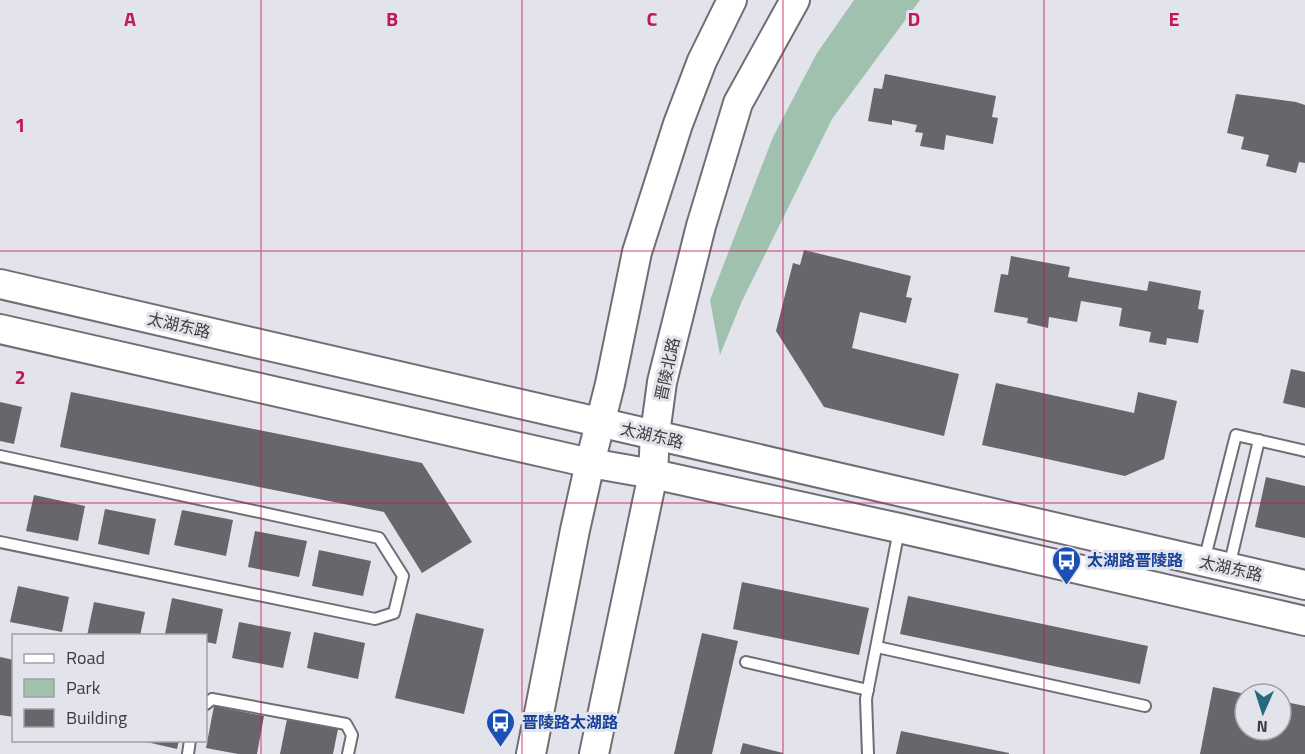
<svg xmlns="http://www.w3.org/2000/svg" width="1305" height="754" font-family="'Titillium Web','Noto Sans SC',sans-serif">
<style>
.green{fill:#9fc1ae}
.building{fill:#68656b}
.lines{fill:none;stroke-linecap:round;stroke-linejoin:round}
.service-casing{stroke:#6e6e74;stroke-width:14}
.secondary-casing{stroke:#6e6e74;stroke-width:32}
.service{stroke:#fff;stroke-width:10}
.secondary{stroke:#fff;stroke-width:28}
.grid{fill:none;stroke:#c2185b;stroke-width:1.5;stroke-opacity:0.55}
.labels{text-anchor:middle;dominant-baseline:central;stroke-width:6;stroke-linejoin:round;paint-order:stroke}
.street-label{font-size:16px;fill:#3c3c3f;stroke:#e3e3eb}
.transit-label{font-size:16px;font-weight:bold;fill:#164399;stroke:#e3e3eb;text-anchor:start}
.grid-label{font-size:20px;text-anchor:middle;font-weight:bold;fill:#c2185b;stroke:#e3e3eb;stroke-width:6;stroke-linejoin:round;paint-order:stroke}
</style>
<rect width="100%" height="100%" fill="#e3e3eb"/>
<polygon class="green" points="854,0 920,0 832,119 742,301 720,355 710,300 773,137 817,53"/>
<g class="building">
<polygon points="885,74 996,96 992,117 998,118 993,144 946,135 944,150 920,146 923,133 915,132 917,125 892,120 892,125 868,121 874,88 882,89"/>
<polygon points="1236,94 1296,102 1305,105 1305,163 1299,162 1296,173 1266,166 1269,155 1241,149 1244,137 1227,133"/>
<polygon points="804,250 911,276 906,297 912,298 906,323 860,312 852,348 959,374 944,436 824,407 776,331 793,263 800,265"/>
<polygon points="1011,256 1070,267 1068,277 1147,291 1149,281 1201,291 1198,309 1204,310 1198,343 1167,338 1166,345 1149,342 1151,332 1119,326 1122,308 1081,301 1077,322 1049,317 1048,328 1027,323 1028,318 994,312 1001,274 1008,275"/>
<polygon points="1291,369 1305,372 1305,408 1283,403"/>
<polygon points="996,383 1134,413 1138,392 1177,401 1164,459 1125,476 982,445"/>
<polygon points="71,392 422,463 472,542 422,573 384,512 60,447"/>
<polygon points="0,402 22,407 14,444 0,441"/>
<polygon points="1266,477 1305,486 1305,538 1255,527"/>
<polygon points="34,495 85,506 78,541 26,531"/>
<polygon points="105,509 156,519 149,555 98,544"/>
<polygon points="182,510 233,520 226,556 174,545"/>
<polygon points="255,531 307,541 299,577 248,567"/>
<polygon points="319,550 371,561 363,596 312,586"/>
<polygon points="742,582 869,608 859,655 733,629"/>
<polygon points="18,586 69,597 62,632 10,622"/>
<polygon points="908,596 1148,646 1140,684 900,634"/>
<polygon points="172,598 223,609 216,644 206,642 206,636 174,636 165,634"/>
<polygon points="94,602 145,612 140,636 87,636"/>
<polygon points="416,613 484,629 464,714 395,698"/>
<polygon points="239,622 291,632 283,668 232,658"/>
<polygon points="314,632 365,643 358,679 307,668"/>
<polygon points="702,633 738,641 712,754 674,754"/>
<polygon points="0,657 14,660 14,717 0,715"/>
<polygon points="1213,687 1245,694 1245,730 1281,730 1281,701 1305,706 1305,754 1200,754"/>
<polygon points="214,706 264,716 257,754 238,754 206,748"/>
<polygon points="287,719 338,729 333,754 280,754"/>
<polygon points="901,731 1009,753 1009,754 896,754"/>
<polygon points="138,740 179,740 177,749"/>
<polygon points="743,743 783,753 783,754 740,754"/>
</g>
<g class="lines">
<defs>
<g id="service">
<polyline points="0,456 379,538 403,576 394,613 375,619 0,542"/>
<polyline points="1204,561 1236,435 1305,451"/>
<polyline points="1229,567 1259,440"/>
<polyline points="877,647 1145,706"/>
<polyline points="746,662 868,690"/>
<polyline points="206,704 212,699 346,724 352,735 348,754"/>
<polyline points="188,754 190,740"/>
<polyline points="868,754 866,699 899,530"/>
</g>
<g id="secondary">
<polyline points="0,284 1305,585"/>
<polyline points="0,329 590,463 653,474 899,528 1305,621"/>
<polyline points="531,754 575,530 590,463 610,384 637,252 678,124 702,61 732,0"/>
<polyline points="594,754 653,474 655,434 662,382 701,226 738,103 795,0"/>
</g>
</defs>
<use href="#service" class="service-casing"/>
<use href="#secondary" class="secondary-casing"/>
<use href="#service" class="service"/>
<use href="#secondary" class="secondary"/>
</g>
<path class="grid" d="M261 0V754M522 0V754M783 0V754M1044 0V754M0 251H1305M0 503H1305"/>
<defs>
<symbol id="bus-pin" viewBox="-11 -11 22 30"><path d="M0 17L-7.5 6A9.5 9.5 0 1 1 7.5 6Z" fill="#1a4fb4" stroke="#e3e3eb"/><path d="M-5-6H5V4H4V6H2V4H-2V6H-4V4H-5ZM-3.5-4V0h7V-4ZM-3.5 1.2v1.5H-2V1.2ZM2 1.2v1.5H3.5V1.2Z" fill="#fff"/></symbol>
</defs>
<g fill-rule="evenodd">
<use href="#bus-pin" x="1050" y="544" width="33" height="45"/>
<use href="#bus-pin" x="484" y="706" width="33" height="45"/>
</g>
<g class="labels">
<g class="street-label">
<text transform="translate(179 325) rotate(13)">太湖东路</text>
<text transform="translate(667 369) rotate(-78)">晋陵北路</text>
<text transform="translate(652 435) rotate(13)">太湖东路</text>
<text transform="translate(1231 568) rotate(13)">太湖东路</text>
</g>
<g class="transit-label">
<text x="1087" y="560">太湖路晋陵路</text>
<text x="522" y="722">晋陵路太湖路</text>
</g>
</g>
<g class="grid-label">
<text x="130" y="26">A</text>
<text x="392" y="26">B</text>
<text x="652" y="26">C</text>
<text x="914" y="26">D</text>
<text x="1174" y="26">E</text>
<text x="20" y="132">1</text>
<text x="20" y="384">2</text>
</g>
<rect x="12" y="634" width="195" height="108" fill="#e3e3eb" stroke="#a0a0a6" stroke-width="1.5"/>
<rect x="24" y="654" width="30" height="9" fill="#ffffff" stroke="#a0a0a6" stroke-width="1.5"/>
<text x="66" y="664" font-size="18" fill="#3c3c3f">Road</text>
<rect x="24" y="679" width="30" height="18" fill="#9fc1ae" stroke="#a0a0a6" stroke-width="1.5"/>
<text x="66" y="694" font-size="18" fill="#3c3c3f">Park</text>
<rect x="24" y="709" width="30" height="18" fill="#68656b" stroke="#a0a0a6" stroke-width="1.5"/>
<text x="66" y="724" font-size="18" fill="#3c3c3f">Building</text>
<g transform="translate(1263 712) rotate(183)"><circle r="28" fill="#e3e3eb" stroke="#a0a0a6" stroke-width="1.5"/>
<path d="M0-4.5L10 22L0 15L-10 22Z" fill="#266b7b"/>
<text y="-9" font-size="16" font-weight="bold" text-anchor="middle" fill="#3c3c3f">N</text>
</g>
</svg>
